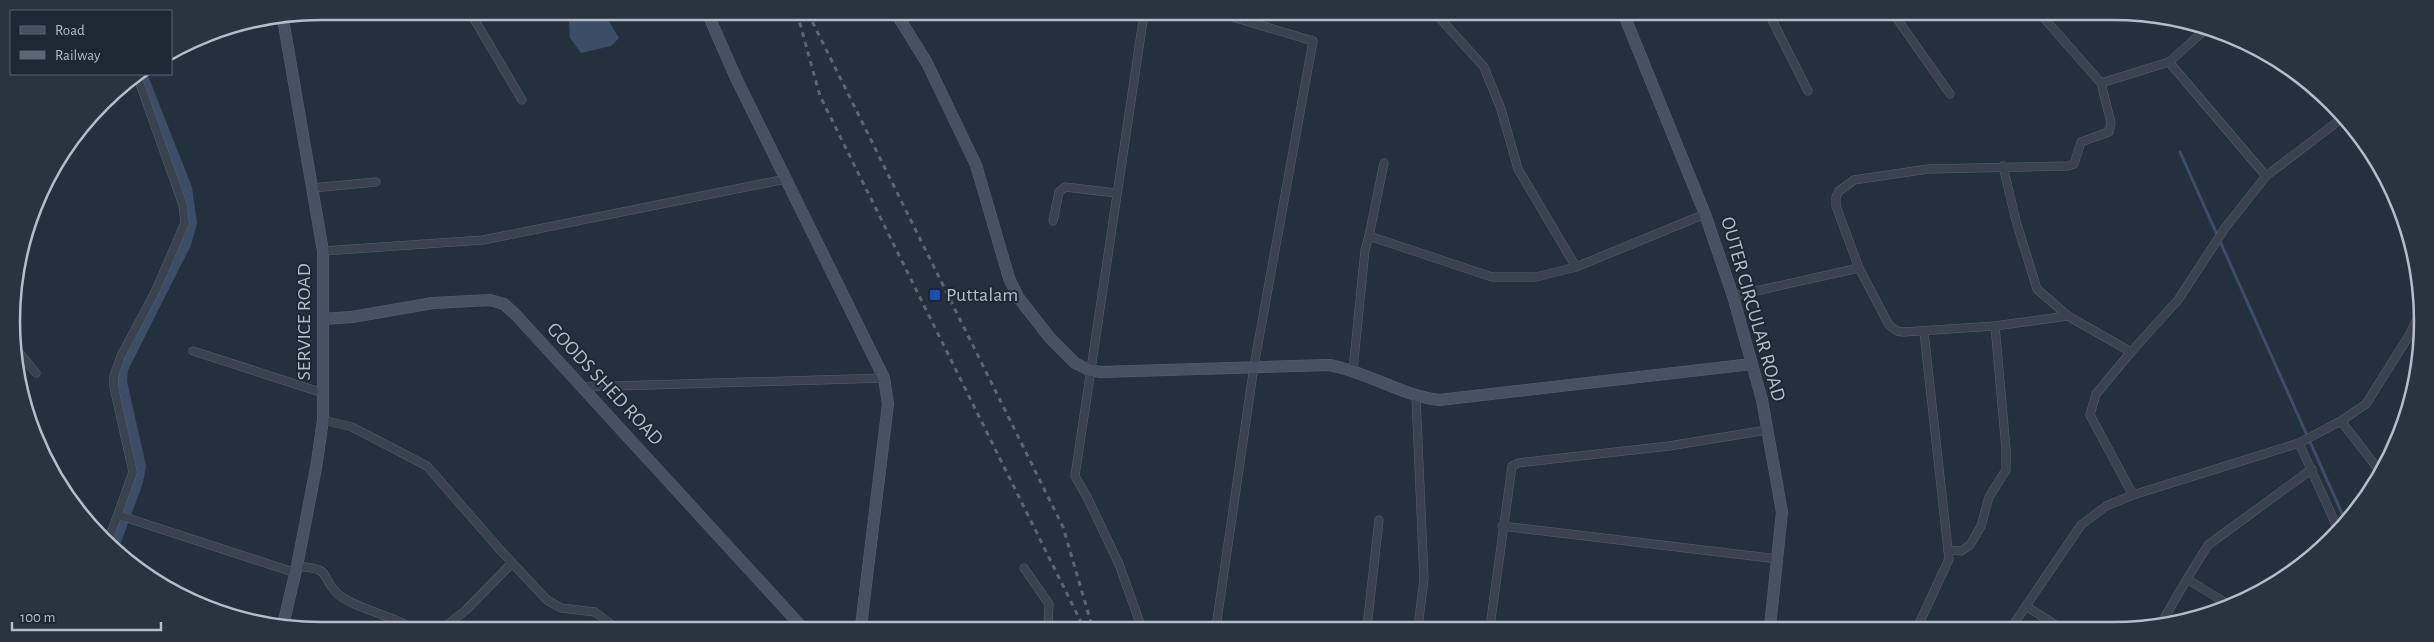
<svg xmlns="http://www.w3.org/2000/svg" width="2434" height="642" font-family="'Alegreya Sans',sans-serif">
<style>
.water{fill:#3b4d67}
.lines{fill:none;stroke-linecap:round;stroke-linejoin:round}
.stream{stroke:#3b4d67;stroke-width:3}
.canal{stroke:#3b4d67;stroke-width:10}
.street-casing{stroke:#57606c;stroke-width:9}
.secondary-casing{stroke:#57606c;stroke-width:12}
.street{stroke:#39424e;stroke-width:8}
.secondary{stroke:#475161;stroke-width:11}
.rail{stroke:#5b6675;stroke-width:3;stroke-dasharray:5 5;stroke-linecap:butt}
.transit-dot{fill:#1a4fb4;stroke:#1e2734;stroke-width:2}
.labels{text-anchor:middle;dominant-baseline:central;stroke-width:4;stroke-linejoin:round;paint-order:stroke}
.poi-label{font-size:20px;fill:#b5bdc9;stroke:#1e2734;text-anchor:start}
.street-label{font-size:20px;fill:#b5bdc9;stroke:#1e2734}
.rim{fill:none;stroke:#b5bdc9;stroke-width:2.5}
</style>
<rect width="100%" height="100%" fill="#25303e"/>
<polygon class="water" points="563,12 603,12 619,38 611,46 581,53 570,38 569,22"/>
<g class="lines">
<polyline class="stream" points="2180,152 2345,520"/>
<polyline class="canal" points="115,544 138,482 141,466 122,382 123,369 186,244 192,223 187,188 142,74"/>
<defs>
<g id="street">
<polyline points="470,12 522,100"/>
<polyline points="1437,15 1484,67 1501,109 1518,169 1576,267"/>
<polyline points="1770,16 1808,91"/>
<polyline points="1895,16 1950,94"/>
<polyline points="2043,17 2101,83 2169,62 2205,30"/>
<polyline points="2169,62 2266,176"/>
<polyline points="2003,166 2016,221 2037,289 2068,316 2131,352 2178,300 2225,228 2266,176 2341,119"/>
<polyline points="312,188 376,182"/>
<polyline points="1053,221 1059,192 1065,187 1116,193"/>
<polyline points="1369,236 1384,163"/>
<polyline points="323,251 483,240 786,179"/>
<polyline points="1859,268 1889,325 1897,331 1903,332 1995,326"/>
<polyline points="1733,296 1859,268 1836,206 1836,197 1839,191 1854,180 1928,169 2068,166 2074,164 2081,142 2109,132 2111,123 2101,83"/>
<polyline points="17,350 36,373"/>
<polyline points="193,351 323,393"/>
<polyline points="2131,352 2096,394 2090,415 2133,495"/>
<polyline points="1353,370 1365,250 1369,236 1492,277 1536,277 1576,267 1705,214"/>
<polyline points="582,387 884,378"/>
<polyline points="1416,397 1424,579 1418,627"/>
<polyline points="323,420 352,427 427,466 502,552 547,600 561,608 595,612 612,625"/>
<polyline points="2341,421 2382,474"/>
<polyline points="2299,443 2338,529"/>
<polyline points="118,515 296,573"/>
<polyline points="1502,526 1778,559"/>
<polyline points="109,539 133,472 114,387 114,376 121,356 156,290 185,223 183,205 137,75"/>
<polyline points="1948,550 1961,551 1970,545 1981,526 1989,497 2006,470 2006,449 1995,326 2068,316"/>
<path d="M297 566C336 570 317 574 338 594 352 607 389 615 406 625"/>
<polyline points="1024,568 1049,604 1048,626"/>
<polyline points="2229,605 2187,579 2208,545 2312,469"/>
<polyline points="2026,606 2060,628"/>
<polyline points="447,625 466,610 512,563"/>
<polyline points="1141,626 1119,564 1087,497 1075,476 1144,14"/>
<polyline points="1216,627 1254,366 1313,41 1223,14"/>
<polyline points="1367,627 1379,520"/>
<polyline points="1490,627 1512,466 1518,463 1669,446 1767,430"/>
<polyline points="2159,627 2187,579"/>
<polyline points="1917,628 1949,559 1924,332"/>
<polyline points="2011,628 2081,525 2106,506 2133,495 2299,443 2341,421 2366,404 2410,334 2417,319"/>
</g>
<g id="secondary">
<polyline points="707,12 736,78 884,378 888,404 861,626"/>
<path d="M896 13 927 63 976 165 1009 278 1018 297 1050 338 1075 363 1089 370 1101 372 1329 365C1368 372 1400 395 1439 400L1752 364"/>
<polyline points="1624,15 1705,214 1733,296 1762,400 1782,512 1770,627"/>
<polyline points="323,319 352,317 433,303 490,300 504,304 516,315 801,626"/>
<polyline points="283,625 297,566 316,468 323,420 323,251 283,19"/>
</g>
</defs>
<use href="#street" class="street-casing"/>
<use href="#secondary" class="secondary-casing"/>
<use href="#street" class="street"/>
<use href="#secondary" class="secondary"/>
<g class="rail">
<polyline points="797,13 820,96 1083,626"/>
<polyline points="808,13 1063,527 1092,626"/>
</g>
</g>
<rect class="transit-dot" x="929" y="289" width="12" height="12" rx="2.5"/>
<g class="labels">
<g class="poi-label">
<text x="946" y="295">Puttalam</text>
</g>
<g class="street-label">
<text transform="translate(1753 309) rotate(74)">OUTER CIRCULAR ROAD</text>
<text transform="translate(304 322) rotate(-90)">SERVICE ROAD</text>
<text transform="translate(605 384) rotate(47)">GOODS SHED ROAD</text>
</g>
</g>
<path d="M0 0H2434V642H0ZM321 20H2113A301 301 0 0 1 2414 321V321A301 301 0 0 1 2113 622H321A301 301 0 0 1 20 321V321A301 301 0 0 1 321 20Z" fill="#2a3340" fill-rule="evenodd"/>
<path class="rim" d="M321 20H2113A301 301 0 0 1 2414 321V321A301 301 0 0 1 2113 622H321A301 301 0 0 1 20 321V321A301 301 0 0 1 321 20Z"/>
<rect x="10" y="10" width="162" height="65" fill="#1e2734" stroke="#5a6370"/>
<rect x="20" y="26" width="25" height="8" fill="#475161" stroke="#5a6370"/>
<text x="55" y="35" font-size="15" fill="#b5bdc9">Road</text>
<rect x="20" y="51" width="25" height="8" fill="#5b6675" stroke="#5a6370"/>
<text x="55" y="60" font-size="15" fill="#b5bdc9">Railway</text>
<path d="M12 622v8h149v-8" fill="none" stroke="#b5bdc9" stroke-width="2.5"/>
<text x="20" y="622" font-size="15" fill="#b5bdc9" stroke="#1e2734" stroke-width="4" paint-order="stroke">100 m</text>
</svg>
